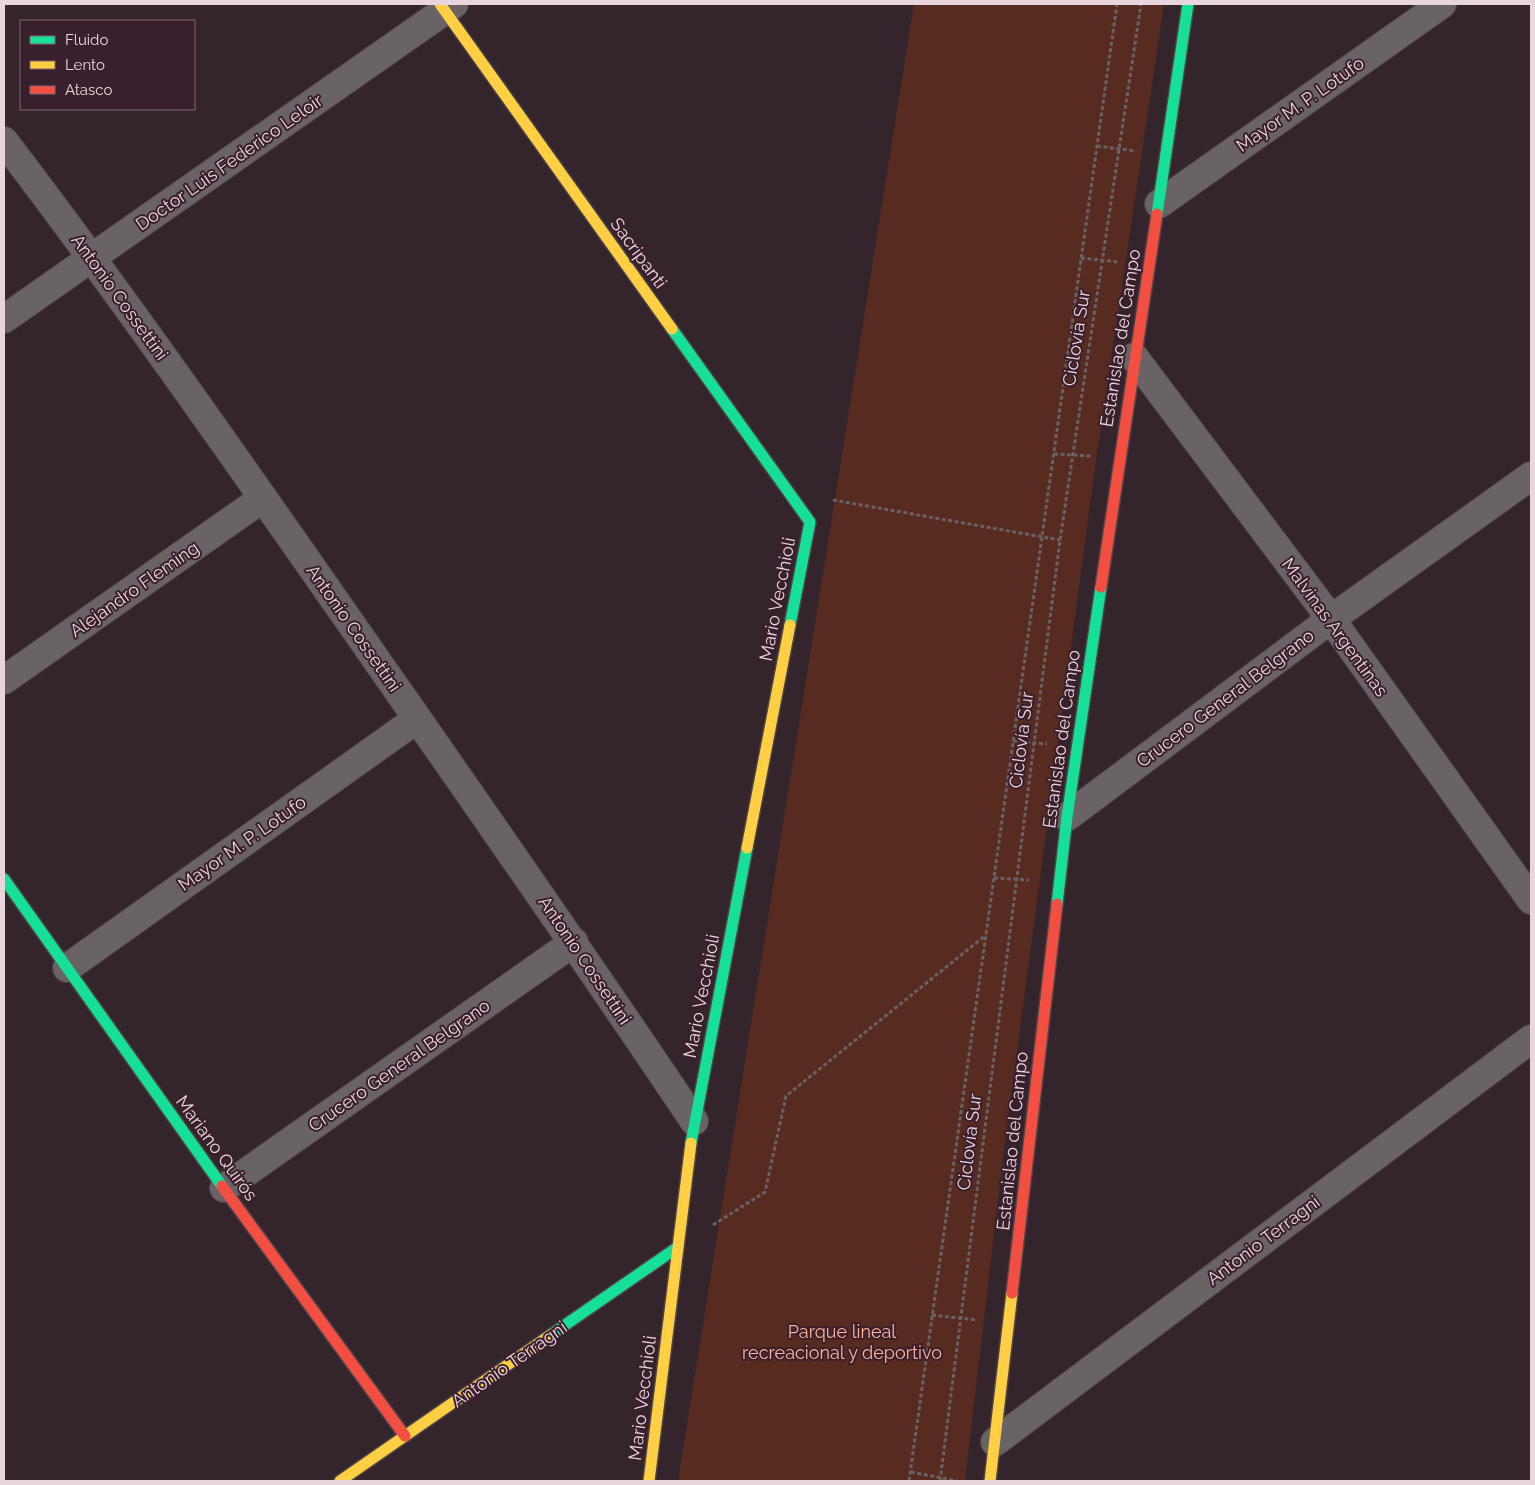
<svg xmlns="http://www.w3.org/2000/svg" width="1535" height="1485" font-family="Raleway,sans-serif">
<style>
.green{fill:#572b20}
.lines{fill:none;stroke-linecap:round;stroke-linejoin:round}
.street-casing{stroke:#4f4348;stroke-width:30}
.fast-casing{stroke:#4f4348;stroke-width:14}
.slow-casing{stroke:#4f4348;stroke-width:14}
.jam-casing{stroke:#4f4348;stroke-width:14}
.path{stroke:#6a6164;stroke-width:3;stroke-dasharray:4 2.5;stroke-linecap:butt}
.street{stroke:#6a6365;stroke-width:28}
.fast{stroke:#16e098;stroke-width:11}
.slow{stroke:#ffcf43;stroke-width:11}
.jam{stroke:#f24e42;stroke-width:11}
.labels{text-anchor:middle;dominant-baseline:central;stroke-width:4;stroke-linejoin:round;paint-order:stroke}
.street-label{font-size:18px;fill:#e8d5dd;stroke:#3a1f2c}
.park-label{font-size:18px;fill:#fdb29a;stroke:#3a1f2c}
</style>
<rect width="100%" height="100%" fill="#34252c"/>
<polygon class="green" points="914,4 1164,4 1095,467 1005,1141 965,1481 678,1481"/>
<g class="lines">
<defs>
<g id="street">
<path d="M4 141C127 302 243 469 359 635 472 797 585 958 694 1121"/>
<polyline points="1159,204 1442,4"/>
<polyline points="4,319 454,4"/>
<polyline points="1134,357 1331,619 1531,900"/>
<polyline points="4,680 263,498"/>
<polyline points="1067,817 1331,619 1531,476"/>
<polyline points="67,968 417,719"/>
<polyline points="224,1188 574,942"/>
<polyline points="995,1442 1531,1039"/>
</g>
<g id="fast">
<polyline points="1157,214 1188,4"/>
<polyline points="672,329 810,522 790,625"/>
<polyline points="4,879 222,1186"/>
<polyline points="1057,904 1067,817 1101,587"/>
<polyline points="691,1143 747,848"/>
<polyline points="552,1334 678,1247"/>
</g>
<g id="slow">
<polyline points="440,4 672,329"/>
<polyline points="747,848 790,625"/>
<polyline points="340,1481 552,1334"/>
<polyline points="649,1481 691,1143"/>
<polyline points="990,1481 1012,1293"/>
</g>
<g id="jam">
<polyline points="1101,587 1157,214"/>
<polyline points="222,1186 405,1436"/>
<polyline points="1012,1293 1057,904"/>
</g>
</defs>
<use href="#street" class="street-casing"/>
<use href="#fast" class="fast-casing"/>
<use href="#slow" class="slow-casing"/>
<use href="#jam" class="jam-casing"/>
<g class="path">
<polyline points="1097,146 1136,151"/>
<polyline points="1081,258 1118,262"/>
<polyline points="1054,454 1091,456"/>
<polyline points="833,500 1060,540"/>
<polyline points="1013,741 1047,744"/>
<polyline points="994,878 1029,880"/>
<polyline points="713,1225 765,1192 786,1096 986,935"/>
<polyline points="932,1315 977,1320"/>
<polyline points="911,1472 957,1481"/>
<polyline points="909,1481 1117,4"/>
<polyline points="940,1481 1060,540 1141,4"/>
</g>
<use href="#street" class="street"/>
<use href="#fast" class="fast"/>
<use href="#slow" class="slow"/>
<use href="#jam" class="jam"/>
</g>
<g class="labels">
<g class="street-label">
<text transform="translate(1300 104) rotate(-35)">Mayor M. P. Lotufo</text>
<text transform="translate(229 162) rotate(-35)">Doctor Luis Federico Leloir</text>
<text transform="translate(639 253) rotate(54)">Sacripanti</text>
<text transform="translate(120 297) rotate(54)">Antonio Cossettini</text>
<text transform="translate(1076 338) rotate(-81)">Ciclovía Sur</text>
<text transform="translate(1120 338) rotate(-81)">Estanislao del Campo</text>
<text transform="translate(134 589) rotate(-35)">Alejandro Fleming</text>
<text transform="translate(777 599) rotate(-79)">Mario Vecchioli</text>
<text transform="translate(1335 627) rotate(54)">Malvinas Argentinas</text>
<text transform="translate(354 628) rotate(55)">Antonio Cossettini</text>
<text transform="translate(1225 698) rotate(-37)">Crucero General Belgrano</text>
<text transform="translate(1061 739) rotate(-82)">Estanislao del Campo</text>
<text transform="translate(1021 740) rotate(-83)">Ciclovía Sur</text>
<text transform="translate(242 843) rotate(-35)">Mayor M. P. Lotufo</text>
<text transform="translate(585 960) rotate(56)">Antonio Cossettini</text>
<text transform="translate(701 996) rotate(-79)">Mario Vecchioli</text>
<text transform="translate(399 1065) rotate(-35)">Crucero General Belgrano</text>
<text transform="translate(1012 1141) rotate(-84)">Estanislao del Campo</text>
<text transform="translate(969 1142) rotate(-83)">Ciclovía Sur</text>
<text transform="translate(217 1148) rotate(54)">Mariano Quirós</text>
<text transform="translate(1263 1240) rotate(-37)">Antonio Terragni</text>
<text transform="translate(509 1364) rotate(-35)">Antonio Terragni</text>
<text transform="translate(642 1398) rotate(-83)">Mario Vecchioli</text>
</g>
<g class="park-label">
<text x="842" y="1331">Parque lineal<tspan x="842" dy="21">recreacional y deportivo</tspan></text>
</g>
</g>
<rect width="1535" height="1485" fill="none" stroke="#e8d5dd" stroke-width="10"/>
<rect x="20" y="20" width="175" height="90" fill="#3a1f2c" stroke="#806873"/>
<rect x="30" y="36" width="25" height="8" fill="#16e098" stroke="#806873"/>
<text x="65" y="45" font-size="15" fill="#e8d5dd">Fluido</text>
<rect x="30" y="61" width="25" height="8" fill="#ffcf43" stroke="#806873"/>
<text x="65" y="70" font-size="15" fill="#e8d5dd">Lento</text>
<rect x="30" y="86" width="25" height="8" fill="#f24e42" stroke="#806873"/>
<text x="65" y="95" font-size="15" fill="#e8d5dd">Atasco</text>
</svg>
